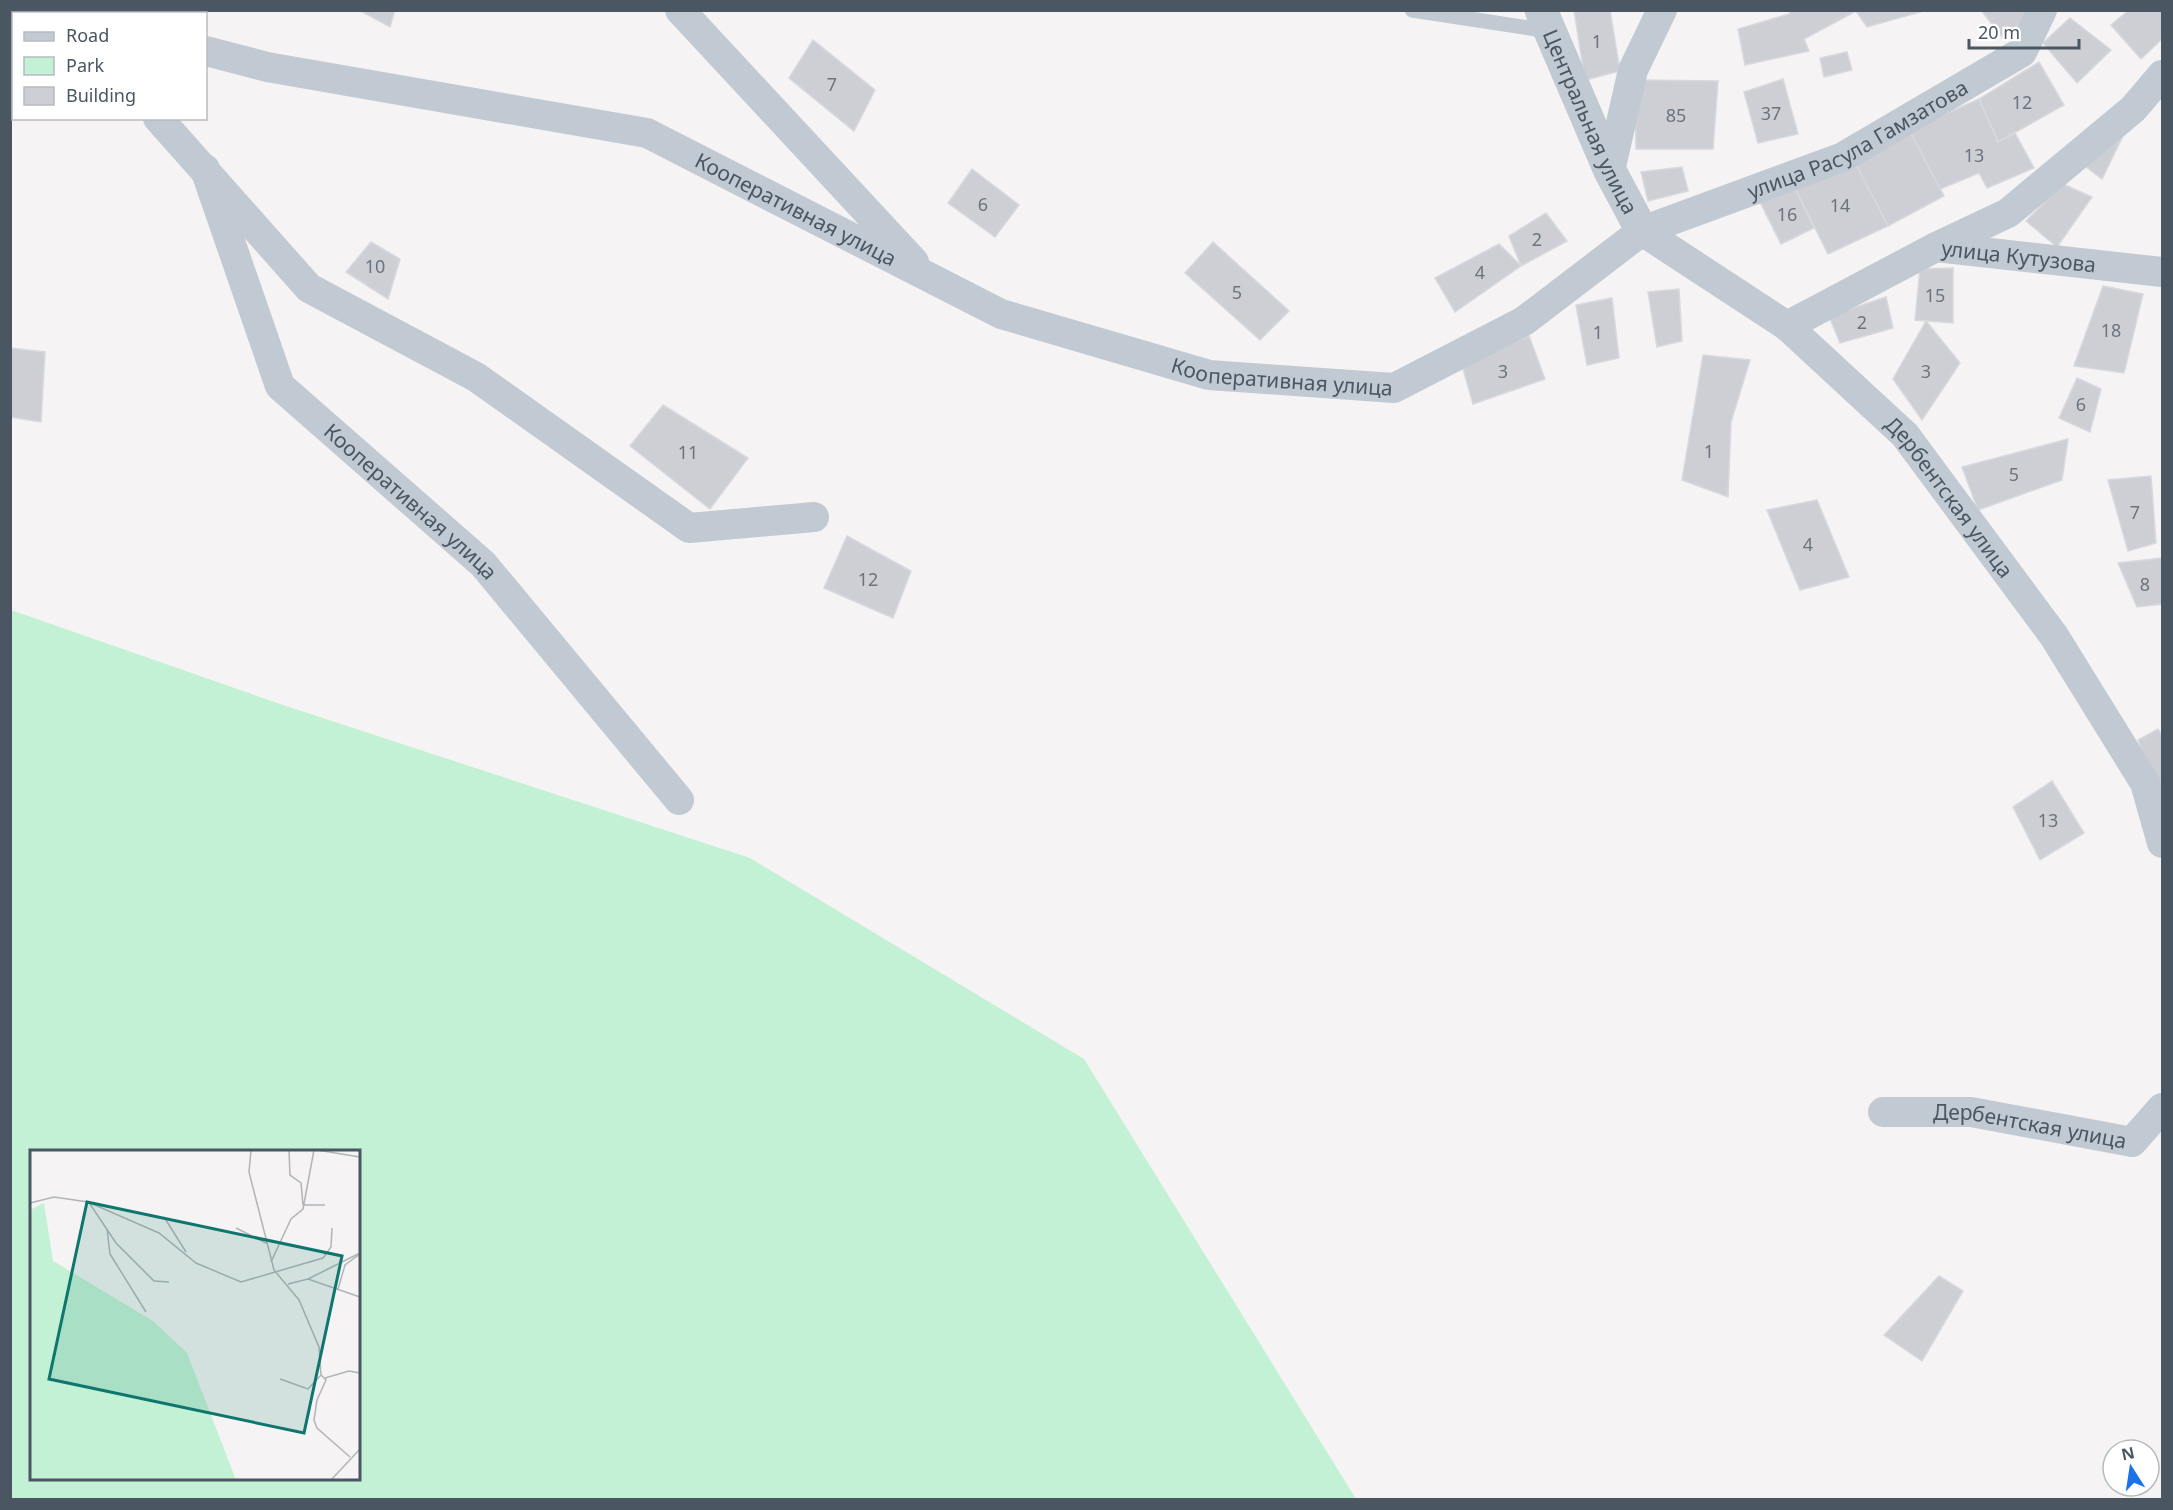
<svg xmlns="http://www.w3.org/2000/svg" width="2173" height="1510" font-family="'Noto Sans',sans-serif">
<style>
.green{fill:#c3f1d5;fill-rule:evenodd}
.building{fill:#cdcfd5;stroke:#d7d9de;stroke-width:1.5}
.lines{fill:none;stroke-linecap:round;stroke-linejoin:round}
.service{stroke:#c1cad2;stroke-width:15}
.minor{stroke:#c1cad2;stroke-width:30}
.tertiary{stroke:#c1cad2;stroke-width:33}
.labels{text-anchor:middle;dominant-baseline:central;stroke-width:4.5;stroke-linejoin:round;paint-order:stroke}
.number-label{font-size:18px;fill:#6b747e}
.street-label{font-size:21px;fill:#4a5661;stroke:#fff}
.inset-road{fill:none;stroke:#b1b4b9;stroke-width:1.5}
.view{fill:#0f766e;fill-opacity:0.15;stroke:#0f766e;stroke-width:3}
.inset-edge{fill:none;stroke:#4a5661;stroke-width:3}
</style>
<rect width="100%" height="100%" fill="#f5f3f3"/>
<path class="green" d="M11 610 280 704 750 858 1084 1059 1356 1499H11ZM32 1152H358V1478H32Z"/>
<g class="building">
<polygon points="359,10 395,10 390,27"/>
<polygon points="1574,10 1610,10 1620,71 1585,80"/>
<polygon points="1792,10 1924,10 1924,11 1867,27 1856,11 1804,39 1809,51 1745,65 1738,29 1789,14"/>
<polygon points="1981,10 2030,10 2005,41"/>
<polygon points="2129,10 2162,10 2162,39 2141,59 2111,25"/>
<polygon points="2070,18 2111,50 2077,83 2043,43"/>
<polygon points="813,40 875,90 854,131 789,78"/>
<polygon points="1847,52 1852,70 1824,77 1820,58"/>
<polygon points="2039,62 2064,105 1998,142 1979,99"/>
<polygon points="1783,79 1798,134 1758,143 1744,92"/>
<polygon points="1635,80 1718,81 1713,149 1636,149"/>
<polygon points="1979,99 1998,142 2015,133 2034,168 1987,188 1979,173 1940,189 1909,130"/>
<polygon points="1909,130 1944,196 1888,226 1852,157"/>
<polygon points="2124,134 2102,179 2085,166"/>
<polygon points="1852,157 1888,226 1828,254 1793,184"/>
<polygon points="1682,167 1688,191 1648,201 1641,172"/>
<polygon points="972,169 1019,205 995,237 948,203"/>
<polygon points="1793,184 1814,228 1781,244 1759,200"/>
<polygon points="2063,184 2092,197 2057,247 2026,221"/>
<polygon points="1546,213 1567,241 1521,266 1509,236"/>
<polygon points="371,242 400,259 388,299 346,272"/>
<polygon points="1213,242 1289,311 1260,340 1185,273"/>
<polygon points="1499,244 1521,266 1455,312 1435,278"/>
<polygon points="1953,268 1953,323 1915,320 1920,269"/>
<polygon points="2103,286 2143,294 2124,373 2074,366"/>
<polygon points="1679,289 1682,341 1657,347 1648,292"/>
<polygon points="1886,297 1893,328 1840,343 1829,316"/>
<polygon points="1612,298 1619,358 1587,365 1576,305"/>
<polygon points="1926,321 1960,363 1922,420 1893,379"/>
<polygon points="1529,336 1545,379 1473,404 1461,362"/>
<polygon points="10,348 45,352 41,422 10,417"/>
<polygon points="1703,355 1750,360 1731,422 1728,497 1682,480"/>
<polygon points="2077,378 2101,389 2090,432 2059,418"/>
<polygon points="663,405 748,458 710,509 630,446"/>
<polygon points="2068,439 2062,480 1978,510 1962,467"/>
<polygon points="2151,476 2156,543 2128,551 2108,480"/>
<polygon points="1817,500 1849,577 1800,590 1767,510"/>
<polygon points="847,536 911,571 893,618 824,588"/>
<polygon points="2162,558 2162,604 2137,607 2118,563"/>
<polygon points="2158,729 2162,736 2162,797 2160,798 2138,740"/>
<polygon points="2052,781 2084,833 2040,860 2013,807"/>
<polygon points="1939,1276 1963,1291 1922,1361 1884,1335"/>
</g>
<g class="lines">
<polyline class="service" points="1412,10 1549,31"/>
<g class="minor">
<polyline points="47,10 59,14"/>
<polyline points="680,10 914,262"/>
<path id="s1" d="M206 51 267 67 647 133 1001 314 1209 375 1394 388 1524 321 1642 231 1843 157 2022 52 2042 10"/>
<polyline points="158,118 309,288 476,377 689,528 814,517"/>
<path id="s2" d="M205 169 280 386 483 564 679 800"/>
<polyline points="1610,171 1633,70 1662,10"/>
<path id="s3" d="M1642 231 1787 326 1905 435 2054 636 2145 783 2162 843"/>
<polyline points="1936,247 2008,213 2133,109 2162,75"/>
<path id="s4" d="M1787 326 1936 247 2162 272"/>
<path id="s5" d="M1883 1112H1971L2132 1142 2162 1108"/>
</g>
<path class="tertiary" id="s6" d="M1541 10 1610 171 1642 231"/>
</g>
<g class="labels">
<g class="number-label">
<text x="1597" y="41">1</text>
<text x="832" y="84">7</text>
<text x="2022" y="102">12</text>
<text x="1771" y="113">37</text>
<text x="1676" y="115">85</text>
<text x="1974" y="155">13</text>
<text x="983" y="204">6</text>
<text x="1840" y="205">14</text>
<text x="1787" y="214">16</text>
<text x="1537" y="239">2</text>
<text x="375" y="266">10</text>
<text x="1480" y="272">4</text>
<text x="1237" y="292">5</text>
<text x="1935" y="295">15</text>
<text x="1862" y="322">2</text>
<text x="2111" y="330">18</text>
<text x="1598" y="332">1</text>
<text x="1503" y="371">3</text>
<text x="1926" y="371">3</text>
<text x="2081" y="404">6</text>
<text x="1709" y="451">1</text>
<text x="688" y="452">11</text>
<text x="2014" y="474">5</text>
<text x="2135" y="512">7</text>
<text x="1808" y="544">4</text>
<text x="868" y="579">12</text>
<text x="2145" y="584">8</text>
<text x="2048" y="820">13</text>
</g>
<g class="street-label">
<text stroke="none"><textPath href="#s6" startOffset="122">Центральная улица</textPath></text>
<text stroke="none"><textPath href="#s1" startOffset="1778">улица Расула Гамзатова</textPath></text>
<text stroke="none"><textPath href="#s1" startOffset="616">Кооперативная улица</textPath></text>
<text stroke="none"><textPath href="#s4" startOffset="252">улица Кутузова</textPath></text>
<text stroke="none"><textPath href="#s1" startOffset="1136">Кооперативная улица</textPath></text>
<text stroke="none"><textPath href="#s3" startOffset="410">Дербентская улица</textPath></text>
<text stroke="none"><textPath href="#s2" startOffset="404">Кооперативная улица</textPath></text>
<text stroke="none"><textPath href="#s5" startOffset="148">Дербентская улица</textPath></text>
</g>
</g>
<g transform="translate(30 1150)">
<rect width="330" height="330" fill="#f5f3f3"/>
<path d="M14 53 23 111 123 171 157 203 206 330H0V60Z" fill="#c3f1d5"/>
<path class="inset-road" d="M221 0 219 22 244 120 269 150 289 197 291 225 296 230 287 250 284 270 287 278 320 307M259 0 260 25 271 33 273 55H295M287 0 330 7M0 53 24 47 58 52 129 83 166 113 211 132 293 108 301 97 302 78M60 54 86 93 124 131 139 132M134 67 156 102M206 78 238 94M77 79 80 104 116 162M241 112 261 69 273 59 284 0M278 129 330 103M258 134 278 129 330 147M308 139 315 115 330 104M295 228 319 221 330 223M250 229 278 239 291 225M301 330 330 299"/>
<path class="view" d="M57 52 312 106 274 283 19 229Z"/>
<rect width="330" height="330" class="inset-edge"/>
</g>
<rect width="2173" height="1510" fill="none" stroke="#4a5661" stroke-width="24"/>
<rect x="12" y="12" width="195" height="108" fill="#ffffff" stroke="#b7bbc0" stroke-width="1.5"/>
<rect x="24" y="32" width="30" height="9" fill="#c1cad2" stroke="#b7bbc0" stroke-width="1.5"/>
<text x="66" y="42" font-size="18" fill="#4a5661">Road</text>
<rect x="24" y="57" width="30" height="18" fill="#c3f1d5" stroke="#b7bbc0" stroke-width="1.5"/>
<text x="66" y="72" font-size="18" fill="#4a5661">Park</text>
<rect x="24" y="87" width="30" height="18" fill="#cdcfd5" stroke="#b7bbc0" stroke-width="1.5"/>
<text x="66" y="102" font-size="18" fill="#4a5661">Building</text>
<g transform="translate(2131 1468) rotate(348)"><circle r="28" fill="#ffffff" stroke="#b7bbc0" stroke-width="1.5"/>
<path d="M0-4.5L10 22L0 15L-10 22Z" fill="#1a73e8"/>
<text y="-9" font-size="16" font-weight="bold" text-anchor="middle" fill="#4a5661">N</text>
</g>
<path d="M1969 39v9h110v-9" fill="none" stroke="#4a5661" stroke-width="3"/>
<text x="1978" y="39" font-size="18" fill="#4a5661" stroke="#ffffff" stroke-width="4.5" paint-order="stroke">20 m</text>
</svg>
